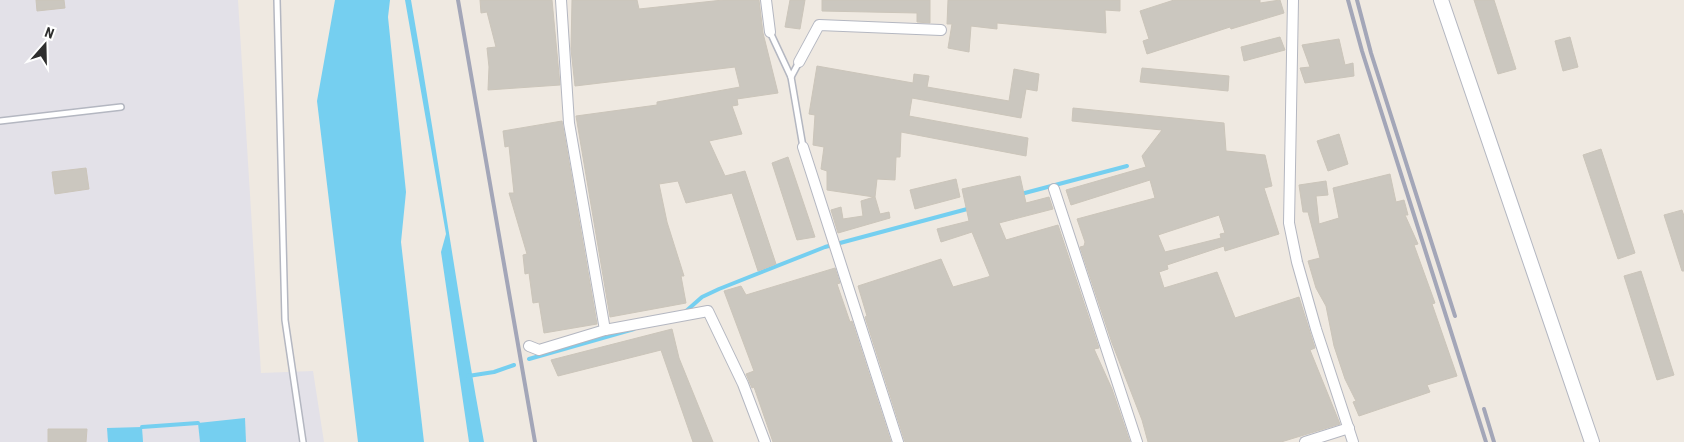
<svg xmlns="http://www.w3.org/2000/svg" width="1684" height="442" font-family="'Roboto Condensed',sans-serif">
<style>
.industrial{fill:#e3e1e8}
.water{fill:#75cff0}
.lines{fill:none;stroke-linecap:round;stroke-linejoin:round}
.stream{stroke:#75cff0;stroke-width:4}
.building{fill:#cbc7bf;stroke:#cbc5ba;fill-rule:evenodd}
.service-casing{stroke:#b4b7c1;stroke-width:8}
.minor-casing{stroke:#b4b7c1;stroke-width:12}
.secondary-casing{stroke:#b4b7c1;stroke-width:16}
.service{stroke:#fff;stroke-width:5}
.minor{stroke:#fff;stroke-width:10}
.secondary{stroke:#fff;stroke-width:14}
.rail{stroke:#a3a6b8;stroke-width:4}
</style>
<rect width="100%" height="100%" fill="#efe9e1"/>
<polygon class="industrial" points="0,0 238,0 261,373 313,371 324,442 0,442"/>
<g class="water">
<polygon points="335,0 390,0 388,17 406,192 401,242 424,442 358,442 317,101"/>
<path d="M405 0H411C437 147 457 295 484 442H469L441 252 446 234Z"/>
<polygon points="245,418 246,442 200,442 198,423"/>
<polygon points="142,427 143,442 108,442 107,428"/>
</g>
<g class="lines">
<g class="stream">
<polyline points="1021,194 1127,166"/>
<polyline points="685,312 702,297 719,289 825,247 971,208"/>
<polyline points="529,359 634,329"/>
<polyline points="468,376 494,372 514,365"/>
<polyline points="142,427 198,423"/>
</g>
</g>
<g class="building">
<polygon points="36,0 64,0 65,8 37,11"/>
<polygon points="480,0 552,0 560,85 488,90 489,67 487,48 496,47 487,12 481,13"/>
<polygon points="572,0 637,0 639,9 723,0 759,0 763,33 778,93 737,99 738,105 732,106 742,134 709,141 725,176 745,171 776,264 758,271 732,193 686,203 678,181 659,184 667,222 684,276 681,276 686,303 610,317 576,116 657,105 657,102 740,87 735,67 575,86 571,49"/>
<polygon points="790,0 805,0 800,29 785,27"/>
<polygon points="822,0 930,0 930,23 917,22 917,13 822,11"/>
<polygon points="948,0 1120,0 1120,11 1105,10 1106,33 997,23 997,29 971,26 969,52 948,48 952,24 947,24"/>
<polygon points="1174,0 1260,0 1260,3 1280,0 1284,13 1231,29 1230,27 1147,54 1143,41 1149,39 1140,11"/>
<polygon points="1474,0 1494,0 1516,69 1498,74"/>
<polygon points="1280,37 1285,50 1244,61 1241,47"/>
<polygon points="1570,37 1578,67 1563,71 1555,41"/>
<polygon points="1339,39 1345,65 1353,63 1354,76 1305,83 1300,68 1310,67 1302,45"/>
<polygon points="817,66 913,83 914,74 929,76 927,87 1009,101 1014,69 1039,74 1037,91 1026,89 1021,118 912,98 909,116 1028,138 1026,156 901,132 900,157 896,157 895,180 877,179 875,197 880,214 889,212 890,218 838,233 831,210 841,207 843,219 863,216 861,201 874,197 827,190 827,171 821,169 824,147 813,145 815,115 809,114"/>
<polygon points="1142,68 1229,76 1228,91 1140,82"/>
<path d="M1073 108 1224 123 1226 151 1265 155 1272 186 1264 188 1279 234 1225 251 1224 246 1167 265 1168 269 1159 272 1164 288 1217 272 1235 318 1299 297 1315 348 1310 350 1340 424 1281 442H1148L1142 420 1112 343 1080 247 1084 246 1085 242 1077 219 1155 198 1150 180 1071 205 1066 190 1146 167 1142 156 1162 130 1072 121ZM1219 215 1225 233 1220 234 1221 238 1165 252 1158 235Z"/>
<polygon points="562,121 597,324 544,333 539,302 533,303 529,273 525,274 523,255 527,254 509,193 514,193 509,146 505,147 503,131"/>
<polygon points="1339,134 1348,164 1328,171 1317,141"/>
<polygon points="1601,149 1635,253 1618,259 1583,155"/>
<polygon points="788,157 815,237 797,240 772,163"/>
<polygon points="86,168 89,189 55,194 52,172"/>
<polygon points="1390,174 1396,202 1404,200 1408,215 1405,215 1418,244 1414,245 1435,303 1432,304 1457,376 1427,385 1430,392 1359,416 1353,402 1356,401 1345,379 1334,346 1326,306 1316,288 1308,261 1320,258 1308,212 1303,212 1299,185 1326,181 1328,195 1316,196 1319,224 1339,218 1333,188"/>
<polygon points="1020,176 1026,203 1049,197 1053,209 999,223 1006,240 1058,225 1099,348 1094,349 1112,389 1130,442 905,442 865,317 867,316 858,286 941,259 953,287 988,277 990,276 972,232 941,242 937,229 969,221 962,189"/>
<polygon points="956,179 960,197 915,209 910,190"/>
<polygon points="1682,210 1684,216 1684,271 1682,271 1664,215"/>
<polygon points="835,268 840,283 837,284 850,322 852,321 891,442 773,442 754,387 752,388 746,374 754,371 724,291 741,286 746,295"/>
<polygon points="1641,271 1674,375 1657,380 1624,276"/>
<polygon points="672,329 679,358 713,442 693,442 661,350 558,376 551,360"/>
<polygon points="48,429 87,429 86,442 48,442"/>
</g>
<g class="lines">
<defs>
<g id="service">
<polyline points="277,0 285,320 303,442"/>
<polyline points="770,32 791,77 803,147"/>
<polyline points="791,77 799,62"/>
<polyline points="0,121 121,107"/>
</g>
<g id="minor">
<polyline points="561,0 569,123 605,330"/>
<polyline points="766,0 770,32"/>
<polyline points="1293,0 1289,223 1297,262 1316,329 1353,442"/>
<polyline points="799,62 819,25 941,30"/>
<polyline points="803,147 898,442"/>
<polyline points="1054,189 1137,442"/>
<polyline points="529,346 539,350 605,330 708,311 743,384 765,442"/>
<polyline points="1305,442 1349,428"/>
</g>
<polyline id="secondary" points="1441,0 1592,442"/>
</defs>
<use href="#service" class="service-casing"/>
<use href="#minor" class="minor-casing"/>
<use href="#secondary" class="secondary-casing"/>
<use href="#service" class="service"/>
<use href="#minor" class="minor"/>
<use href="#secondary" class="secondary"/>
<g class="rail">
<polyline points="458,0 535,442"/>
<polyline points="1348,0 1362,51 1486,442"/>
<polyline points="1357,0 1371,53 1455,316"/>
<polyline points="1484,409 1494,442"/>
</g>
</g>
<g transform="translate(45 45) rotate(20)" stroke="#ffffff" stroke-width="4" paint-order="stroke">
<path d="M0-4L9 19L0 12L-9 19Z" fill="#2e2e2e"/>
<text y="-8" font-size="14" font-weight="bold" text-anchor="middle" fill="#2e2e2e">N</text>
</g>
</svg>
